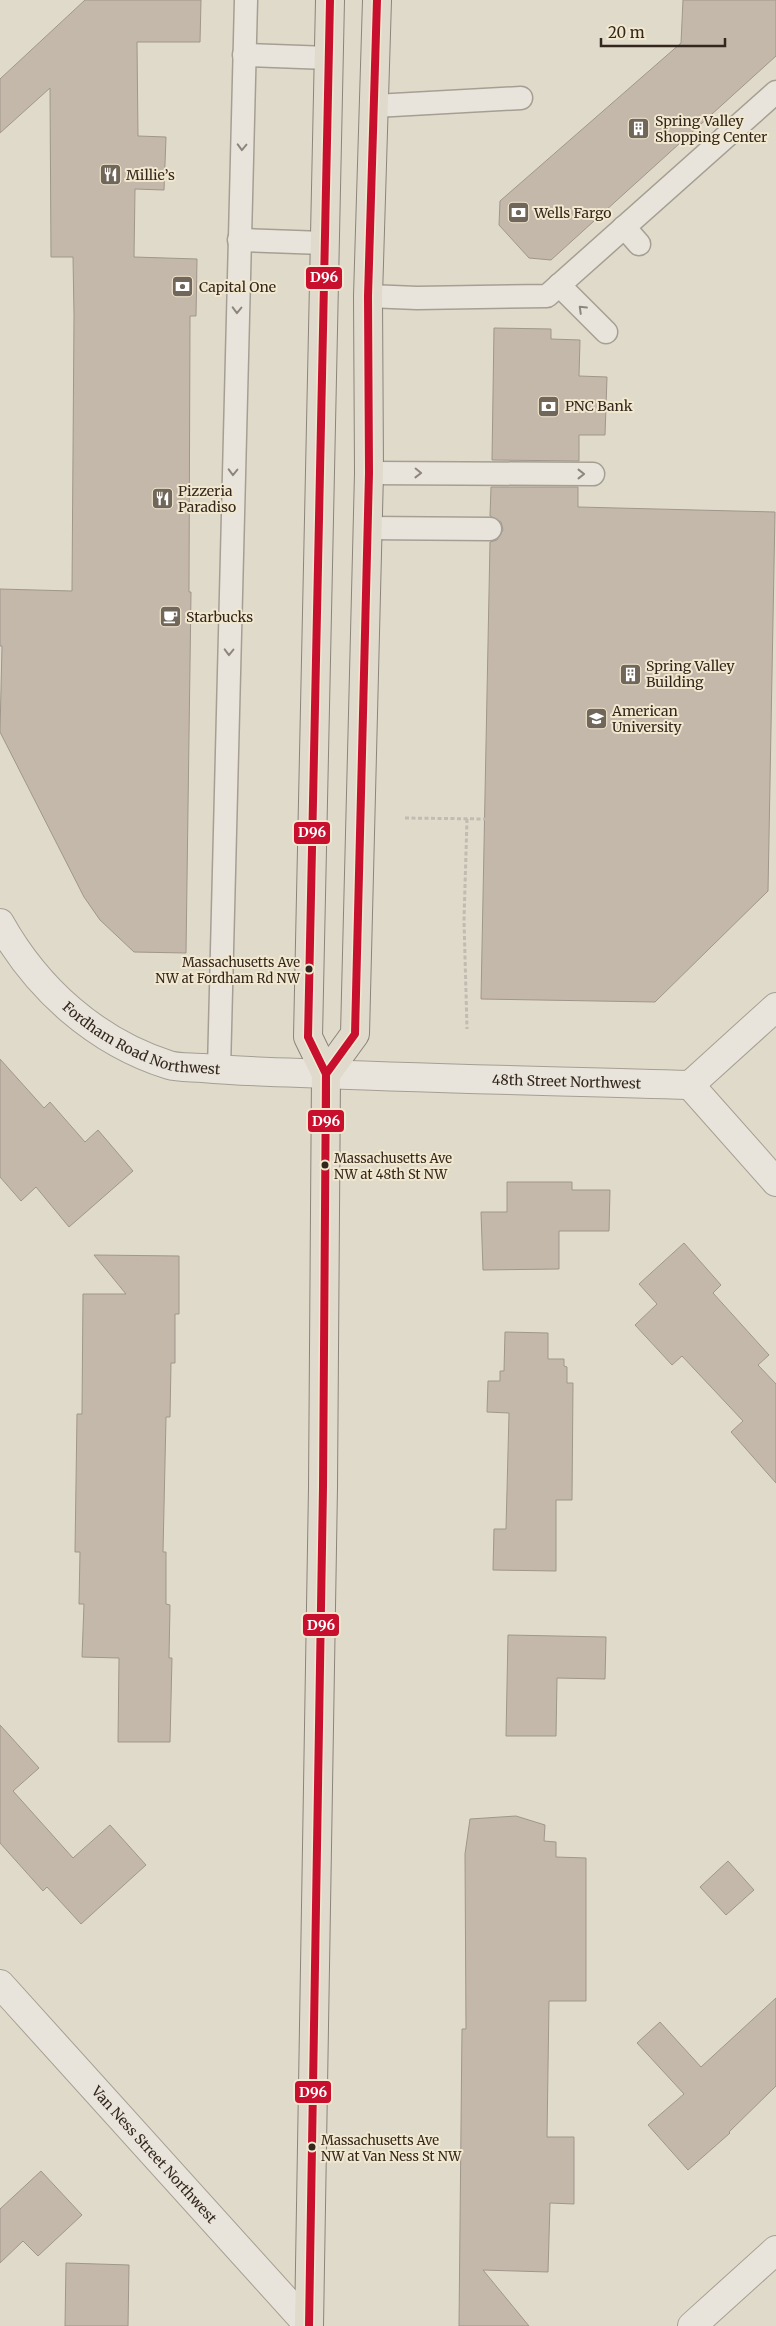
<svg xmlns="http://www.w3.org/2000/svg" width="776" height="2326" font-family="Merriweather,serif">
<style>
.building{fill:#c4b8ab;stroke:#a0968a}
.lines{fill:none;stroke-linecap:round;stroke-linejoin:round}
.service-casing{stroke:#a59f93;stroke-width:25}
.minor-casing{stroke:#a59f93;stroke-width:30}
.primary-casing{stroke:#8b847a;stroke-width:30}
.path{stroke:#c1bbb2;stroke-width:3;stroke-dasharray:4 2.5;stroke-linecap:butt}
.service{stroke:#e8e4db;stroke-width:22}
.minor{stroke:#e8e4db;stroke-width:28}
.primary{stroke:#e0dacd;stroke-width:28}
.bus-1-casing{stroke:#f2e8cf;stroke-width:11}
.bus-1{stroke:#c8102e;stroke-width:8}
.oneway{stroke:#8e867c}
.bus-dot{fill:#33271d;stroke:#f2e8cf;stroke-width:2}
.labels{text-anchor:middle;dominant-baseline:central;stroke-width:4;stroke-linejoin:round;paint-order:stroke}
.bus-label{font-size:13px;fill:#33271d;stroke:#f2e8cf;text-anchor:start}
.poi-label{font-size:14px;fill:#33271d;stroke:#f2e8cf;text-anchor:start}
.street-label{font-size:14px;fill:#33271d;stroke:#f2e8cf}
.line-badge{stroke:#f2e8cf;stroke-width:2}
.badge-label{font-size:14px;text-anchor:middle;font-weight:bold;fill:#fff}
</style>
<rect width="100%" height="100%" fill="#e0daca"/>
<g class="building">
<polygon points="85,0 201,0 200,42 137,42 138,136 166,137 164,190 135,189 134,257 197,259 196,316 190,316 189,592 191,592 186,953 134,952 100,920 84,897 0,732 2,646 0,646 0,589 72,591 74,315 73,257 51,257 50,88 0,133 0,79"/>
<polygon points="683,0 776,0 776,56 551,260 529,258 499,225 500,201 681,43"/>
<polygon points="494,328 551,329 551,339 580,340 579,376 607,377 605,435 579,435 579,461 492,460"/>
<polygon points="491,487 578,487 578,507 775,512 768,891 655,1002 481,999 490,542 497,540 503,530 501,522 490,516"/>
<polygon points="0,1059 44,1108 50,1102 85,1142 98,1130 133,1171 69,1227 36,1187 21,1201 0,1177"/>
<polygon points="507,1182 572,1182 572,1190 610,1190 609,1231 559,1231 559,1269 483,1270 481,1212 507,1212"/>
<polygon points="684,1243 721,1285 713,1293 769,1355 758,1365 776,1384 776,1483 731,1432 743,1421 682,1356 672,1365 635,1325 657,1304 639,1284"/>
<polygon points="94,1255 179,1256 179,1314 175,1314 175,1363 171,1363 170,1417 166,1417 163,1552 166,1552 166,1604 170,1605 169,1658 172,1658 170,1742 118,1742 119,1658 82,1657 84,1604 79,1604 80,1552 75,1552 77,1414 82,1414 83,1294 126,1294"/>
<polygon points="505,1332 548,1333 548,1359 564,1359 564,1366 567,1367 567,1383 573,1383 572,1500 556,1500 556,1571 493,1570 494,1529 506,1529 509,1413 487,1412 488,1381 500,1381 500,1371 504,1371"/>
<polygon points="508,1635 606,1637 605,1679 557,1678 556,1736 506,1736"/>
<polygon points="0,1725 39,1768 13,1791 73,1858 110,1825 146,1865 81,1924 47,1887 43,1891 0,1843"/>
<polygon points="516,1816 545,1825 544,1841 556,1842 556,1857 586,1858 586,2001 549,2001 547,2137 574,2137 574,2204 550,2203 548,2272 483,2270 529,2326 459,2326 462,2029 466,2029 465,1854 470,1819"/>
<polygon points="728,1861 754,1890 726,1915 700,1887"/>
<polygon points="776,1998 776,2086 729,2132 730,2133 688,2170 648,2125 684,2094 637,2043 660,2022 701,2067"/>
<polygon points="41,2171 82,2215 38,2256 23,2241 0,2263 0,2209"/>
<polygon points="66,2263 129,2265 128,2326 65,2326"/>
</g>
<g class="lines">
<defs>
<g id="service">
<polyline points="244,55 328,58"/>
<polyline points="375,106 521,98"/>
<polyline points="624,227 639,244"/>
<polyline points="239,240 323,243"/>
<polyline points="559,285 606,332"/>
<polyline points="368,296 417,298 547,296 776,92"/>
<polyline points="369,473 593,474"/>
<polyline points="368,528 490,529"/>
<polyline points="219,1069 246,0"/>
</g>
<g id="minor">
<path id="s1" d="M0 923C37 989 96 1042 169 1065 179 1068 192 1067 203 1068 236 1071 268 1072 301 1073 431 1079 560 1081 690 1085L776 1007"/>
<polyline points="690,1085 776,1182"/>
<path id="s2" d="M0 1984 309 2326"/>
<polyline points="692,2326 776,2250"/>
</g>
<g id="primary">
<polyline points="326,1074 355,1034 369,473 368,296 377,0"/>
<polyline points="309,2326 323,1487 326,1074 308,1037 330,0"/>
</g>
</defs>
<use href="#service" class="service-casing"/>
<use href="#minor" class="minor-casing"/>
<use href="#primary" class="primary-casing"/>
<g class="path">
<polyline points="405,818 485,819"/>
<polyline points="467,819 464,920 467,1029"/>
</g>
<use href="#service" class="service"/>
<use href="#minor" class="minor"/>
<use href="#primary" class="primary"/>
<defs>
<g id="bus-1">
<polyline points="326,1106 326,1074 308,1037 330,0"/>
<polyline points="309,2326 323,1487 326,1074 355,1034 369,473 368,296 377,0"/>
</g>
</defs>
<use href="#bus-1" class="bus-1-casing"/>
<use href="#bus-1" class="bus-1"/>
</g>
<defs><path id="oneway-chevron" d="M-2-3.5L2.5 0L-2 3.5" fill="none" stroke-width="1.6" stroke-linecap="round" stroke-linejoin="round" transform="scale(1.25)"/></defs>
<g class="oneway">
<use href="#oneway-chevron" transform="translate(242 147) rotate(92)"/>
<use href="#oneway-chevron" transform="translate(582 309) rotate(-136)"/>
<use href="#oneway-chevron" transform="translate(237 310) rotate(91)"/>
<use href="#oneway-chevron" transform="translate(233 472) rotate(91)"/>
<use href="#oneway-chevron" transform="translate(418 473) rotate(1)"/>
<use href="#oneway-chevron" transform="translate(581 474)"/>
<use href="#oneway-chevron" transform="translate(229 652) rotate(91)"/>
</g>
<defs>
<symbol id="building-square" viewBox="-11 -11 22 22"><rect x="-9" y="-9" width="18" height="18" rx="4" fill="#70665a" stroke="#f2e8cf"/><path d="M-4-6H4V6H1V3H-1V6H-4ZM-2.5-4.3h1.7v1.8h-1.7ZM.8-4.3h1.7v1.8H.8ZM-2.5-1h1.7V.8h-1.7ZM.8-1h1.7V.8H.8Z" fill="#fff"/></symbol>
<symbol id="restaurant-square" viewBox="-11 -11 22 22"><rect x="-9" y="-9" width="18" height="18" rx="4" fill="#70665a" stroke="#f2e8cf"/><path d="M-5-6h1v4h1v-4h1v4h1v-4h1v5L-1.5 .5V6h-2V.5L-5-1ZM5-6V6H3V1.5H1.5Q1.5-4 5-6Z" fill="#fff"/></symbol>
<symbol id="bank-square" viewBox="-11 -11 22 22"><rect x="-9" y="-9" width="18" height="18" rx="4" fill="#70665a" stroke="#f2e8cf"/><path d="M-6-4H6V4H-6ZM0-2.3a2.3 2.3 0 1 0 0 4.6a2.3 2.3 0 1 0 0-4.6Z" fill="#fff"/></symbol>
<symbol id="cafe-square" viewBox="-11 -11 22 22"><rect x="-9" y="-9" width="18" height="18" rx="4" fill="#70665a" stroke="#f2e8cf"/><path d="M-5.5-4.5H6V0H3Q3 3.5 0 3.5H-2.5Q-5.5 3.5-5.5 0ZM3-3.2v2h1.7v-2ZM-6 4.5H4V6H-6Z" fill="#fff"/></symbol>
<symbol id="university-square" viewBox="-11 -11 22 22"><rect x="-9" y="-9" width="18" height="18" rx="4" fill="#70665a" stroke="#f2e8cf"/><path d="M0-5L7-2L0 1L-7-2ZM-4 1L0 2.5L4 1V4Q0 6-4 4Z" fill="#fff"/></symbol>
</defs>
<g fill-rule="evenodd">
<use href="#building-square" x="626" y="116" width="25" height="25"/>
<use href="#restaurant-square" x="98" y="162" width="25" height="25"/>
<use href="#bank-square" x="506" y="200" width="25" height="25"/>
<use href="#bank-square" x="170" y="274" width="25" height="25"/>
<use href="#bank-square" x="536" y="394" width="25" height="25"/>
<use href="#restaurant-square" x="150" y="486" width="25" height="25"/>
<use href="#cafe-square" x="158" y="604" width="25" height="25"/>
<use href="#building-square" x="618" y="662" width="25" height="25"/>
<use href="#university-square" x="584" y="706" width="25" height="25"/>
</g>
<g class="bus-dot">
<circle cx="309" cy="969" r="4.5"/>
<circle cx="325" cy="1165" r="4.5"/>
<circle cx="312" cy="2147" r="4.5"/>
</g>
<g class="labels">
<g class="bus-label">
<text x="300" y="962" text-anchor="end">Massachusetts Ave<tspan x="300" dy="16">NW at Fordham Rd NW</tspan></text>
<text x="334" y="1158">Massachusetts Ave<tspan x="334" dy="16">NW at 48th St NW</tspan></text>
<text x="321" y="2140">Massachusetts Ave<tspan x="321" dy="16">NW at Van Ness St NW</tspan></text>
</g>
<g class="poi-label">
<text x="655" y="121">Spring Valley<tspan x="655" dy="16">Shopping Center</tspan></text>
<text x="126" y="175">Millie’s</text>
<text x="534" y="213">Wells Fargo</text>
<text x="199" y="287">Capital One</text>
<text x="565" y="406">PNC Bank</text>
<text x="178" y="491">Pizzeria<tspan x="178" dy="16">Paradiso</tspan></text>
<text x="186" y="617">Starbucks</text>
<text x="646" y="666">Spring Valley<tspan x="646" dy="16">Building</tspan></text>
<text x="612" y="711">American<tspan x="612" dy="16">University</tspan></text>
</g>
<g class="street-label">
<text stroke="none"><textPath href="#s1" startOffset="191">Fordham Road Northwest</textPath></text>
<text stroke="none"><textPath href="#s1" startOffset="624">48th Street Northwest</textPath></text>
<text stroke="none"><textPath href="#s2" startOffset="230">Van Ness Street Northwest</textPath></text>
</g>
</g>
<g class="line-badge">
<rect x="305" y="266" width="38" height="24" rx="5" fill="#c8102e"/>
<rect x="293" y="821" width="38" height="24" rx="5" fill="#c8102e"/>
<rect x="307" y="1109" width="38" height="24" rx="5" fill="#c8102e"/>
<rect x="302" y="1613" width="38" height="24" rx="5" fill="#c8102e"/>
<rect x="294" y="2080" width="38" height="24" rx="5" fill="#c8102e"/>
</g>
<g class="badge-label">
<text x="324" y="282">D96</text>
<text x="312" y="837">D96</text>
<text x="326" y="1126">D96</text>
<text x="321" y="1630">D96</text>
<text x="313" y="2097">D96</text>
</g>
<path d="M601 38v8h124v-8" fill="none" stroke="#33271d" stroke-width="2.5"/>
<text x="608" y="38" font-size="15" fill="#33271d" stroke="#f2e8cf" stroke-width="4" paint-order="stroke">20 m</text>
</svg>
